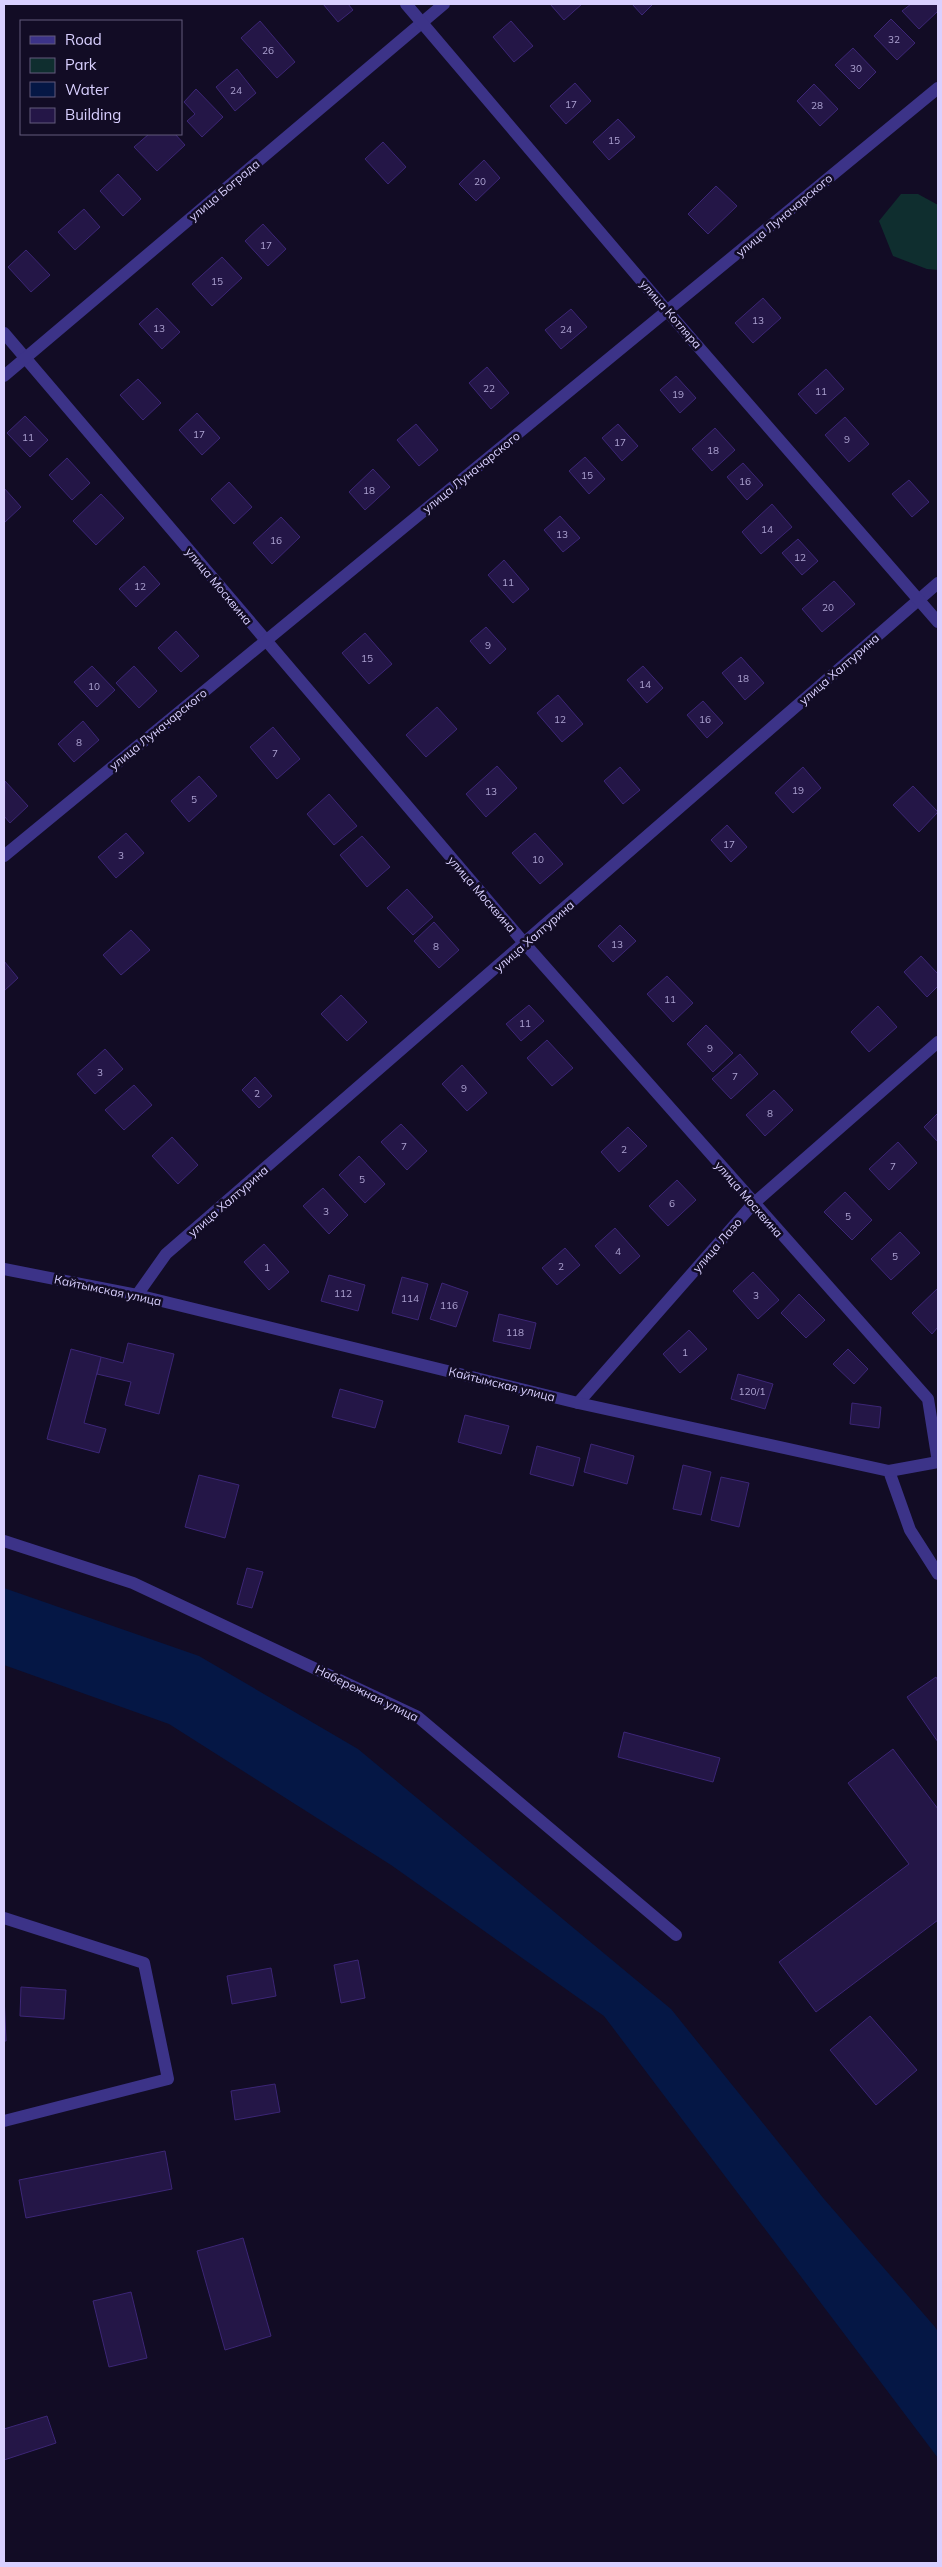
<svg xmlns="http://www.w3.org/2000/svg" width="942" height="2567" font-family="Mulish,sans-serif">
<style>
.green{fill:#0f2e2f}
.water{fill:#051745}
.building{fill:#241647;stroke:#3c2676}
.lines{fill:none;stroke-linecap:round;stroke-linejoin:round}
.minor{stroke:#3c3388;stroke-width:12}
.tertiary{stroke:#3c3388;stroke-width:12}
.labels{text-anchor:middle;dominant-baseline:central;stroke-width:5;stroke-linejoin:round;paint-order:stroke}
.number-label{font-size:10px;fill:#aca2d1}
.street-label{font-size:12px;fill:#d9d0ff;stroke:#120c25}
</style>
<rect width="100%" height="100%" fill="#120c25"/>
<polygon class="green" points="901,194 918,194 938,205 938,270 927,269 893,256 879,221"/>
<polygon class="water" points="4,1588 199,1656 358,1749 671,2009 824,2199 935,2327 938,2332 938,2458 604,2016 391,1865 169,1724 4,1665"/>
<g class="building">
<polygon points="323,4 348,4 353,10 338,22"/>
<polygon points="550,4 582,4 564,20"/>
<polygon points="632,4 653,4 642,15"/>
<polygon points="911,4 938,4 938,11 919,29 902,11"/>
<polygon points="891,19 915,43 897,60 874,36"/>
<polygon points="260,21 295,62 277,78 241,38"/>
<polygon points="511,21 533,46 514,62 493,37"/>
<polygon points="853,48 876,72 859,89 835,65"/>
<polygon points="237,69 256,93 235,111 216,87"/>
<polygon points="575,83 591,101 566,124 550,106"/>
<polygon points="814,84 838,109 820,126 797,101"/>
<polygon points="196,89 223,117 202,137 187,121 195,114 184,102"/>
<polygon points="618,119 635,137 609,160 593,142"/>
<polygon points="149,134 175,134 185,145 157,171 134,147"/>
<polygon points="383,142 406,167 388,184 365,159"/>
<polygon points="484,160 500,178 476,201 459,184"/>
<polygon points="118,174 141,199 123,216 100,191"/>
<polygon points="716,186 737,206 708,234 688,214"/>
<polygon points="84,209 100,227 75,250 58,232"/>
<polygon points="263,224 286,249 268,266 245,241"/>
<polygon points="26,250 50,275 31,292 8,267"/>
<polygon points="222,257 242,278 212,306 192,284"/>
<polygon points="763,298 781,318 753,343 735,323"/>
<polygon points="157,308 180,332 162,349 139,324"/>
<polygon points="571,309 587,327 561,349 545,330"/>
<polygon points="487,367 509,393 491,409 469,383"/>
<polygon points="826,369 844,389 816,414 798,394"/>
<polygon points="676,376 696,398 680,413 660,390"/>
<polygon points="138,379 161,403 143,420 120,395"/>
<polygon points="197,413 220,438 202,455 179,430"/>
<polygon points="25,416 48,440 30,457 7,433"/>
<polygon points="845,417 869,444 849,462 825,435"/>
<polygon points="416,424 438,450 419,466 397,440"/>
<polygon points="618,424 638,446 622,461 602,438"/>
<polygon points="715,428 735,450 712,471 692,449"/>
<polygon points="585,457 605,479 589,494 569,471"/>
<polygon points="67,458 90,483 72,500 49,475"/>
<polygon points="743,463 763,485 747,500 727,477"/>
<polygon points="373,469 390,487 365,510 349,492"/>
<polygon points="909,480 929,502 912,517 892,494"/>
<polygon points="229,482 252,507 234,524 211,499"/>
<polygon points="4,488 21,507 4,523"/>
<polygon points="101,494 124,518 96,545 73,521"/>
<polygon points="772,504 792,527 761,554 742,532"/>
<polygon points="560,516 580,538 563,552 544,530"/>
<polygon points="281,517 300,537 272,564 253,543"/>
<polygon points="798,539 818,561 802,575 782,553"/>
<polygon points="504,560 529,589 513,603 488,575"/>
<polygon points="144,566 160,584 136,607 119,589"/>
<polygon points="834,581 855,604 822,632 802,609"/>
<polygon points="486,627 506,649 490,664 470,641"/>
<polygon points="176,631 199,656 181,672 158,648"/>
<polygon points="365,633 392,664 369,684 342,653"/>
<polygon points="741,657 764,683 745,700 722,673"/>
<polygon points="92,666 115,690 97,707 74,682"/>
<polygon points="134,666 157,691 139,708 116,683"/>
<polygon points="643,666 663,688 647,703 627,680"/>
<polygon points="558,695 583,724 562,742 537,713"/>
<polygon points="703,701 723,723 707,738 687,715"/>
<polygon points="437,707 457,729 426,757 406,735"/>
<polygon points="83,721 99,740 74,762 58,744"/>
<polygon points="273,727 300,759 277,779 250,747"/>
<polygon points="497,766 517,788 486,817 466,794"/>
<polygon points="620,767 640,790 623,804 604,781"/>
<polygon points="803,767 821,788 793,813 775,793"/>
<polygon points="199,776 217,796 189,822 171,801"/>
<polygon points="5,781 28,806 10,823 4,816"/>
<polygon points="913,786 938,812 919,832 893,805"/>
<polygon points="329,794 357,826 334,845 307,814"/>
<polygon points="727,825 747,847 731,862 711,840"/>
<polygon points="126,833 144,853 116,878 98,857"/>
<polygon points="535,833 563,864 540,884 512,853"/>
<polygon points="362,836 390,867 367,887 340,855"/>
<polygon points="407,889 433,917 413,935 387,908"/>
<polygon points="434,922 459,950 439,968 414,941"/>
<polygon points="620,925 636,941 613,962 598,946"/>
<polygon points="131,930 150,950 121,975 103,955"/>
<polygon points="921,956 938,974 938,986 927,997 904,972"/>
<polygon points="4,961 18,978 4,991"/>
<polygon points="667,976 693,1003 673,1022 647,994"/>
<polygon points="341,995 367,1022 347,1041 321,1014"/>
<polygon points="529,1005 544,1021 521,1041 506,1024"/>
<polygon points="878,1006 897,1027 869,1052 851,1032"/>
<polygon points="706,1025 733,1053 713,1072 687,1044"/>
<polygon points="547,1040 573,1068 552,1086 527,1058"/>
<polygon points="105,1049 123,1069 95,1094 77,1074"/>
<polygon points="740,1054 758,1074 731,1099 712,1079"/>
<polygon points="462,1065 487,1093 467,1111 442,1084"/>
<polygon points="255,1077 272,1096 259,1108 242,1090"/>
<polygon points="134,1085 152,1105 124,1130 105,1110"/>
<polygon points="774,1090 793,1110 765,1136 746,1115"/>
<polygon points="938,1113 938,1142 924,1127"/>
<polygon points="401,1124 427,1151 407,1170 381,1142"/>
<polygon points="628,1127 647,1146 619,1172 601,1152"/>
<polygon points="172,1137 198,1165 178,1184 152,1156"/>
<polygon points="898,1142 917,1163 889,1190 869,1169"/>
<polygon points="359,1156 385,1184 365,1203 339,1175"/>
<polygon points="677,1180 696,1200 668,1226 649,1206"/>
<polygon points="323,1188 348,1215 329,1234 303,1206"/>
<polygon points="845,1192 872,1220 852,1240 824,1212"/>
<polygon points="615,1228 640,1256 620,1274 595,1246"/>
<polygon points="900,1232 920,1253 891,1280 871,1259"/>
<polygon points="264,1244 289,1272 269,1290 244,1262"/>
<polygon points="565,1248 580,1265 557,1285 542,1268"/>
<polygon points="753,1272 779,1300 758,1319 733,1291"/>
<polygon points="329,1275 365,1285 358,1311 321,1301"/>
<polygon points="402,1277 428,1284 418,1320 392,1313"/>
<polygon points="442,1283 468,1292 456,1327 430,1319"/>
<polygon points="938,1288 938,1327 932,1334 912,1313"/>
<polygon points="799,1294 825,1320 806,1338 781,1313"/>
<polygon points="499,1314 536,1323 530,1349 493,1341"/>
<polygon points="689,1330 707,1349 680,1373 663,1354"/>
<polygon points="128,1343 174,1354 159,1414 125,1405 131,1382 97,1374 101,1357 123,1363"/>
<polygon points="71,1349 101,1357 84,1423 106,1429 99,1453 47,1439"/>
<polygon points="848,1349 868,1369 854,1384 833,1364"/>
<polygon points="738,1374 773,1384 765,1409 731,1399"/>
<polygon points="340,1389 383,1401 375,1428 332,1417"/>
<polygon points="852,1403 881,1407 879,1428 850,1424"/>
<polygon points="465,1415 509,1426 501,1454 458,1442"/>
<polygon points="591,1444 634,1456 627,1484 584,1472"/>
<polygon points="537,1446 580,1458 573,1486 530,1474"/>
<polygon points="683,1465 711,1472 701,1515 673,1509"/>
<polygon points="199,1475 239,1485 225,1538 185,1527"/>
<polygon points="721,1477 749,1483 739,1527 711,1520"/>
<polygon points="247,1568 263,1572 252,1608 237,1604"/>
<polygon points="936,1677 938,1681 938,1742 907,1697"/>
<polygon points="624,1732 720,1758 713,1782 618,1757"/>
<polygon points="893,1749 938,1809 938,1920 816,2012 779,1962 909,1864 848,1783"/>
<polygon points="358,1960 365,1998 341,2003 334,1965"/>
<polygon points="271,1968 276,1996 232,2004 227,1976"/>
<polygon points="21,1987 66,1990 64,2019 20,2016"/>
<polygon points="4,1994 6,2041 4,2041"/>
<polygon points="870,2016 917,2070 876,2105 830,2050"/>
<polygon points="275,2084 280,2112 235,2120 231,2091"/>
<polygon points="165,2151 172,2189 26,2218 19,2180"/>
<polygon points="243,2238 271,2336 225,2350 197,2251"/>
<polygon points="131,2292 147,2358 109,2367 93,2301"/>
<polygon points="47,2416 56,2443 4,2460 4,2429"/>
</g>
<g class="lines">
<g class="minor">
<polyline points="4,333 525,944 928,1399 938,1462"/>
<polyline points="4,376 444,4"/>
<polyline points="4,856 938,88"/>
<polyline points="137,1295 166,1254 938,583"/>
<polyline points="578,1403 753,1204 938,1042"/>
<polyline points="4,1541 133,1583 418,1717 676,1935"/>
<polyline points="4,1918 144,1963 168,2079 4,2121"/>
</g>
<g class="tertiary">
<polyline points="406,4 668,312 938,622"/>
<polyline points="4,1269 137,1295 578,1403 889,1471 910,1530 938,1574"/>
<polyline points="889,1471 938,1462"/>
</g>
</g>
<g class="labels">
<g class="number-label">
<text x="894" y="39">32</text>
<text x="268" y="50">26</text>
<text x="856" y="68">30</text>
<text x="236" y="90">24</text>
<text x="571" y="104">17</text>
<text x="817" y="105">28</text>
<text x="614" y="140">15</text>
<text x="480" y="181">20</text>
<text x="266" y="245">17</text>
<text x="217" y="281">15</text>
<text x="758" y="320">13</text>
<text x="159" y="328">13</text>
<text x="566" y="329">24</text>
<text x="489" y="388">22</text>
<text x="821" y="391">11</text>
<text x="678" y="394">19</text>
<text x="199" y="434">17</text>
<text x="28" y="437">11</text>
<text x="847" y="439">9</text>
<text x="620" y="442">17</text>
<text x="713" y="450">18</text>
<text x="587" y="475">15</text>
<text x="745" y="481">16</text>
<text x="369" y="490">18</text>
<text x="767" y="529">14</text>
<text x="562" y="534">13</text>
<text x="276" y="540">16</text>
<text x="800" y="557">12</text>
<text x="508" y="582">11</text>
<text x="140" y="586">12</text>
<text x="828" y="607">20</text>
<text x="488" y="645">9</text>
<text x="367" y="658">15</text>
<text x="743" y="678">18</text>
<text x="645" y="684">14</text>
<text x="94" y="686">10</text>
<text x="560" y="719">12</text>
<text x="705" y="719">16</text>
<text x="79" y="742">8</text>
<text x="275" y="753">7</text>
<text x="798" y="790">19</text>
<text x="491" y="791">13</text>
<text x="194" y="799">5</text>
<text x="729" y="844">17</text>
<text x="121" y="855">3</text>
<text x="538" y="859">10</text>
<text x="617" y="944">13</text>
<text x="436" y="946">8</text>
<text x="670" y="999">11</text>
<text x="525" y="1023">11</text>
<text x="710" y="1048">9</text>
<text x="100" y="1072">3</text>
<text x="735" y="1076">7</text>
<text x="464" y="1088">9</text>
<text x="257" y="1093">2</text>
<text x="770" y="1113">8</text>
<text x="404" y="1146">7</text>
<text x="624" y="1149">2</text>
<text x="893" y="1166">7</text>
<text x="362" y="1179">5</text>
<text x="672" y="1203">6</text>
<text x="326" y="1211">3</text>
<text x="848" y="1216">5</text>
<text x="618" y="1251">4</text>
<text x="895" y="1256">5</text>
<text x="561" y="1266">2</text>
<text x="267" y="1267">1</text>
<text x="343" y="1293">112</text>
<text x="756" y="1295">3</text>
<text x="410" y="1298">114</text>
<text x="449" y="1305">116</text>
<text x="515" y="1332">118</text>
<text x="685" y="1352">1</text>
<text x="752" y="1391">120/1</text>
</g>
<g class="street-label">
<text transform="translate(224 190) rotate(-40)">улица Бограда</text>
<text transform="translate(784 215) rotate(-40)">улица Луначарского</text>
<text transform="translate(671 314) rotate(49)">улица Котляра</text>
<text transform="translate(471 472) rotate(-39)">улица Луначарского</text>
<text transform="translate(219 586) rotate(50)">улица Москвина</text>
<text transform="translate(839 669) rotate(-41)">улица Халтурина</text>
<text transform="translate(158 729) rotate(-39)">улица Луначарского</text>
<text transform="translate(482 894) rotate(49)">улица Москвина</text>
<text transform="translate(534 936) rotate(-41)">улица Халтурина</text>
<text transform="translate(749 1199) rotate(49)">улица Москвина</text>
<text transform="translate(228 1201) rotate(-41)">улица Халтурина</text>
<text transform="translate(717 1245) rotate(-49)">улица Лазо</text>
<text transform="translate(108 1290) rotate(12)">Кайтымская улица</text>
<text transform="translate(502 1384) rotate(14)">Кайтымская улица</text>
<text transform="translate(367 1693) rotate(26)">Набережная улица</text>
</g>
</g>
<rect width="942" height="2567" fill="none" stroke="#d9d0ff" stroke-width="10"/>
<rect x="20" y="20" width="162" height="115" fill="#120c25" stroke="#625a7c"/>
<rect x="30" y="36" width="25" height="8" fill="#3c3388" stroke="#625a7c"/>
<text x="65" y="45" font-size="15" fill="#d9d0ff">Road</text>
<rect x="30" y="58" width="25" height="15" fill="#0f2e2f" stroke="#625a7c"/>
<text x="65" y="70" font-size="15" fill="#d9d0ff">Park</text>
<rect x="30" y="82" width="25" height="15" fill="#051745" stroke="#625a7c"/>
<text x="65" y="95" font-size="15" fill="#d9d0ff">Water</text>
<rect x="30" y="108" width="25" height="15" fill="#241647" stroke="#625a7c"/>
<text x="65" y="120" font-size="15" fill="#d9d0ff">Building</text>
</svg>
